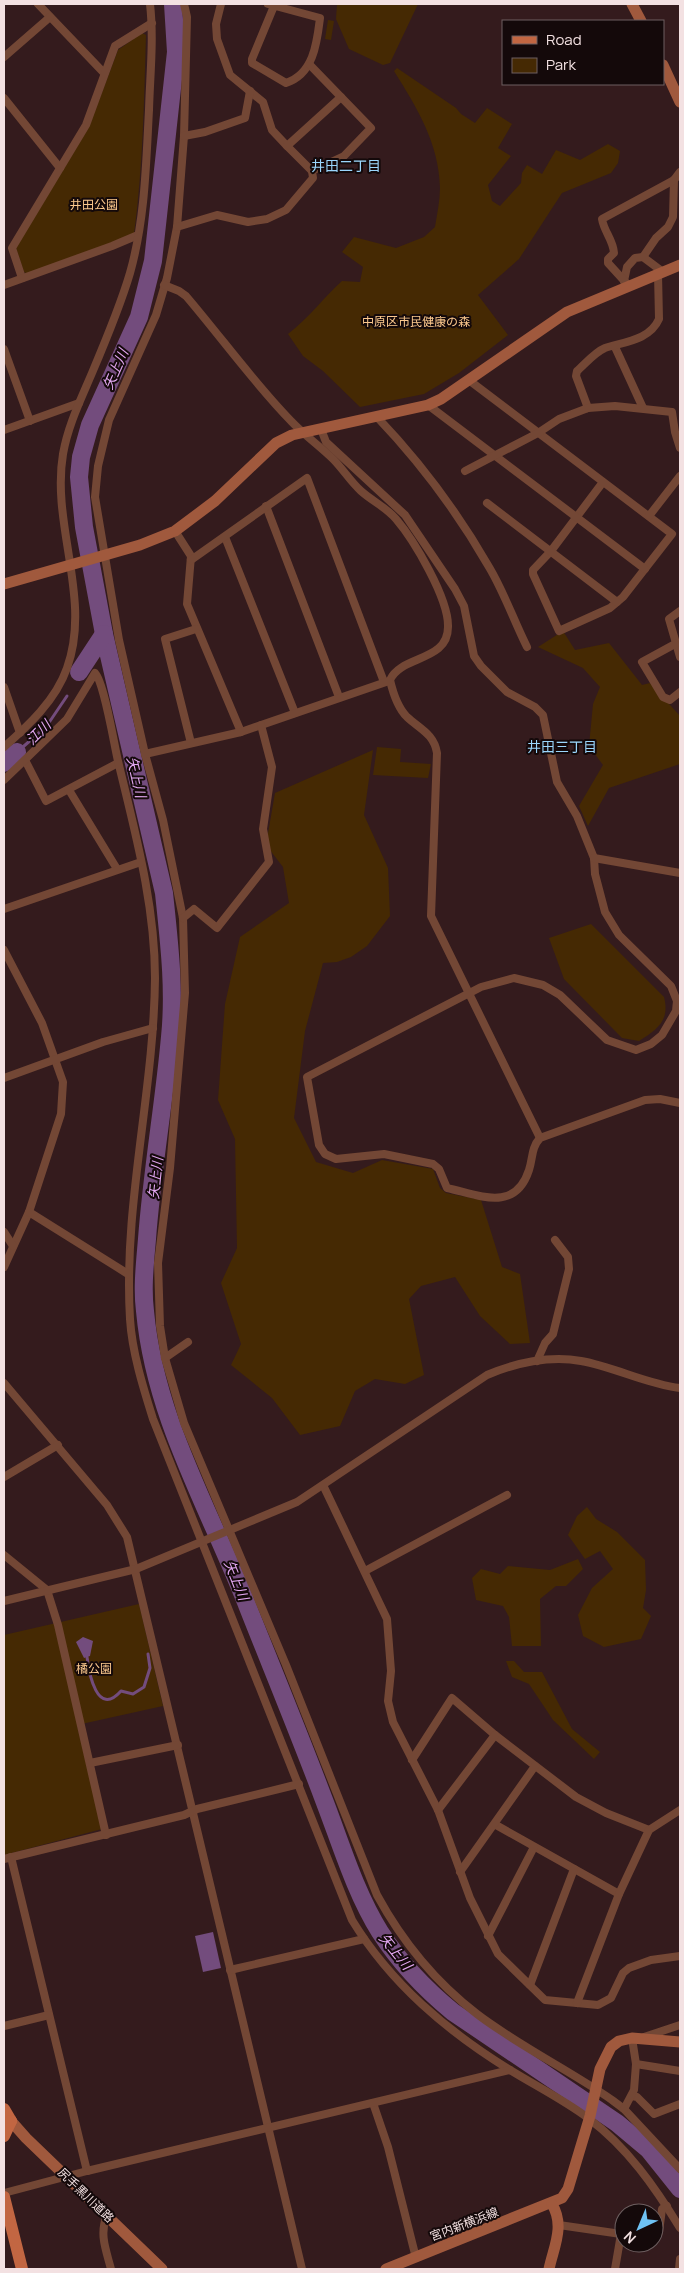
<svg xmlns="http://www.w3.org/2000/svg" width="684" height="2273" font-family="Manrope,'Noto Sans JP',sans-serif">
<style>
.green{fill:#452903}
.water{fill:#734c7d}
.lines{fill:none;stroke-linecap:round;stroke-linejoin:round}
.stream{stroke:#734c7d;stroke-width:3}
.river{stroke:#734c7d;stroke-width:18}
.street{stroke:#734735;stroke-width:8}
.secondary{stroke:#a0593d;stroke-width:11}
.primary{stroke:#c26642;stroke-width:12}
.labels{text-anchor:middle;dominant-baseline:central;stroke-width:4;stroke-linejoin:round;paint-order:stroke}
.park-label{font-size:12px;fill:#fdc98e;stroke:#14090a}
.street-label{font-size:12px;fill:#f3e1e2;stroke:#14090a}
.neighbourhood-label{font-size:14px;fill:#9bd6fc;stroke:#14090a}
.water-label{font-size:14px;font-style:italic;fill:#e2a7f1;stroke:#14090a}
</style>
<rect width="100%" height="100%" fill="#341b1d"/>
<g class="green">
<polygon points="337,4 418,4 390,63 383,65 349,49 336,19"/>
<polygon points="328,20 334,21 331,40 325,39"/>
<path d="M142 33 146 35C144 101 143 168 134 234L28 274 24 272 16 248 89 127 118 50Z"/>
<path d="M397 68 456 108 461 114 475 123 487 108 512 124 498 148 511 156 488 185 492 201 500 206 521 183 522 173 527 165 542 174 556 150 580 160 608 144 620 151 618 163 611 173 562 193 519 259 478 295 508 335 459 373 424 394 360 407 323 371 303 356 288 334C309 318 323 298 342 281L360 282 363 267 342 252 354 237 396 248 424 237 435 227C437 214 440 201 440 188 439 143 417 108 394 71Z"/>
<polygon points="563,631 575,650 609,643 642,685 650,683 680,716 680,764 609,788 588,826 579,806 603,765 589,746 593,704 600,687 583,668 538,647"/>
<polygon points="377,747 401,749 400,762 431,764 428,778 373,775"/>
<polygon points="373,750 364,815 388,868 390,916 367,946 351,957 337,962 323,963 305,1031 294,1118 316,1162 353,1173 382,1160 433,1169 440,1188 446,1193 481,1200 502,1267 520,1274 530,1343 510,1344 480,1316 455,1277 421,1286 409,1299 424,1375 405,1384 375,1379 355,1391 340,1426 300,1435 272,1398 231,1365 241,1344 221,1283 237,1248 235,1139 218,1100 225,1004 240,937 289,903 283,867 266,845 275,793"/>
<path d="M591 924 664 997C670 1020 658 1029 639 1041L622 1038 564 979 549 938Z"/>
<polygon points="587,1507 596,1519 617,1532 645,1560 646,1590 643,1608 651,1616 641,1639 604,1647 583,1636 578,1615 592,1588 613,1569 600,1551 585,1559 568,1535 577,1516"/>
<polygon points="578,1559 583,1569 566,1586 556,1586 540,1599 541,1646 512,1646 509,1617 503,1606 476,1600 472,1578 481,1569 500,1574 508,1566 550,1570"/>
<polygon points="139,1604 163,1706 77,1725 102,1829 4,1855 4,1635"/>
<polygon points="506,1661 514,1661 524,1672 542,1672 572,1729 600,1752 594,1759 553,1720 529,1684 512,1677"/>
</g>
<g class="water">
<polygon points="83,1637 93,1641 90,1656 84,1658 76,1642"/>
<polygon points="213,1932 221,1968 203,1972 195,1936"/>
</g>
<g class="lines">
<g class="stream">
<polyline points="17,752 46,727 67,696"/>
<path d="M87 1657C89 1673 97 1718 121 1691L133 1694 144 1687 150 1668 148 1654"/>
</g>
<g class="river">
<path d="M173 4 176 52 153 261 139 317 90 425 81 457 79 477 84 527 104 634 164 893C169 941 175 989 170 1037 164 1104 152 1171 147 1239 145 1263 142 1288 145 1311 155 1420 211 1511 249 1610 274 1673 300 1736 324 1800 341 1844 355 1892 380 1932 400 1963 425 1989 453 2012L617 2123 648 2149 680 2189"/>
<polyline points="79,672 104,634"/>
<polyline points="4,763 17,752"/>
</g>
<g class="street">
<polyline points="38,4 104,73"/>
<path d="M184 4 187 17 184 136 177 227 167 278 156 315 109 420 98 466 95 497 119 640 145 754 163 820 183 918 185 993 170 1168 158 1263 160 1326 165 1358 184 1423 286 1665 377 1895C402 1941 434 1981 477 2014 519 2046 569 2070 612 2100L624 2109 680 2169"/>
<polyline points="221,4 216,24 217,39 230,75 263,102 272,130 287,146"/>
<path d="M268 4 320 18C317 42 314 74 286 83L252 63V59L274 6"/>
<polyline points="4,57 50,17"/>
<polyline points="4,98 60,168"/>
<polyline points="184,136 205,132 245,118 250,91"/>
<polyline points="312,171 287,146 341,97"/>
<polyline points="177,227 217,215 248,222 267,219 286,210 313,178 312,171 344,156 371,128 310,65"/>
<polyline points="643,257 656,238 668,227 673,217 674,180"/>
<polyline points="22,278 12,248 86,125 115,46 152,23"/>
<polyline points="624,281 627,267 635,258 643,257 663,272"/>
<polyline points="4,285 112,246 138,235"/>
<path d="M164 285 179 291 186 296C221 337 254 383 291 421 304 435 320 446 333 459 343 469 350 481 361 491 372 501 386 507 396 519 414 540 449 599 448 627 448 662 401 655 390 680 393 693 398 708 407 717 420 729 434 734 437 753L431 916 540 1138"/>
<path d="M629 286 608 263V259L614 253C613 239 604 232 602 219L674 180 680 172"/>
<polyline points="615,347 643,408"/>
<polyline points="4,349 30,421"/>
<polyline points="470,381 672,534 623,597 610,608 559,631 533,574 533,570 551,551 603,482"/>
<polyline points="428,405 645,569"/>
<path d="M588 408 576 376 577 371C585 364 595 352 605 348 624 342 650 340 659 319L658 274"/>
<path d="M377 417C420 462 458 513 489 567 504 592 514 621 527 647"/>
<path d="M321 429 326 442 405 515 455 589 464 606 474 656 481 666 507 692 535 707 543 715 557 782 577 816 594 858 595 874 605 912 619 935 671 986 677 1001 676 1011 662 1035 651 1044 636 1050 607 1040 560 995 543 985 514 978 481 987 307 1077 319 1145 325 1154 336 1159 384 1154 433 1164 439 1169 447 1188C479 1195 515 1213 529 1170 533 1158 531 1148 540 1138L645 1100 660 1099 680 1103"/>
<polyline points="4,430 79,403"/>
<polyline points="465,471 538,433 559,419 588,408 615,406 672,412 675,432 680,448"/>
<polyline points="487,503 617,602"/>
<polyline points="266,506 339,697"/>
<polyline points="649,516 680,476"/>
<polyline points="175,531 191,556 187,604 241,732"/>
<polyline points="225,537 295,713"/>
<polyline points="191,560 307,478 384,682"/>
<polyline points="680,611 669,619 680,657"/>
<polyline points="675,644 642,662 663,697 670,700 680,692"/>
<polyline points="4,687 20,733"/>
<polyline points="191,743 165,639 196,629"/>
<path d="M4 747C28 726 56 700 67 668 92 599 51 525 63 454 68 425 81 399 92 373 106 340 120 307 130 273 145 220 146 165 149 110 150 75 154 39 150 4"/>
<polyline points="145,754 241,732 389,681"/>
<polyline points="25,760 46,801 118,763"/>
<path d="M4 780 67 719 95 673C104 682 114 744 118 761 135 832 155 904 155 978 154 1092 123 1205 130 1319 132 1352 143 1387 153 1419L352 1920C391 1984 447 2031 510 2070 536 2086 564 2100 588 2118 627 2147 655 2187 680 2228"/>
<polyline points="69,790 117,869"/>
<polyline points="594,858 680,873"/>
<polyline points="4,909 141,862"/>
<polyline points="183,918 194,909 217,928 269,862 263,829 272,767 261,725"/>
<polyline points="4,950 42,1023 63,1082 61,1114 29,1212 4,1267"/>
<polyline points="4,1078 103,1042 153,1028"/>
<polyline points="29,1212 128,1274"/>
<polyline points="4,1232 13,1246"/>
<polyline points="165,1358 188,1342"/>
<polyline points="537,1361 545,1343 553,1334 569,1269 568,1257 555,1240"/>
<polyline points="4,1383 107,1505 127,1537 302,2269"/>
<polyline points="4,1477 58,1445"/>
<polyline points="323,1485 387,1619 391,1671 388,1701 393,1722 438,1810 470,1898 498,1954 545,2000 598,2005 611,1998 623,1973 629,1968 651,1960 680,1956"/>
<polyline points="4,1555 47,1590 58,1625 106,1835"/>
<polyline points="365,1571 507,1495"/>
<path d="M4 1601 136 1569 297 1502 487 1375C515 1363 550 1355 581 1361 615 1367 646 1384 680 1388"/>
<polyline points="412,1760 452,1698 495,1735 576,1797 606,1813 649,1830"/>
<polyline points="90,1763 178,1745"/>
<polyline points="438,1810 495,1735"/>
<polyline points="496,1825 619,1894"/>
<polyline points="11,1857 87,2171"/>
<polyline points="4,1859 184,1815 197,1809 299,1784"/>
<polyline points="460,1872 535,1766"/>
<polyline points="488,1936 534,1847"/>
<polyline points="230,1970 364,1939"/>
<polyline points="530,1985 574,1869"/>
<polyline points="577,2003 619,1894 649,1830 680,1810"/>
<polyline points="4,2026 49,2015"/>
<polyline points="644,2037 680,2025"/>
<polyline points="632,2038 636,2064"/>
<polyline points="632,2096 637,2097 654,2114 680,2104"/>
<polyline points="373,2103 388,2147 416,2258"/>
<polyline points="624,2109 634,2090 636,2064 680,2071"/>
<polyline points="4,2193 87,2171 510,2070"/>
<path d="M107 2215C99 2234 106 2250 111 2269"/>
<polyline points="559,2225 621,2234 615,2269"/>
<polyline points="659,2232 662,2209 667,2206"/>
<polyline points="679,2269 680,2259"/>
</g>
<g class="secondary">
<polyline points="632,4 641,21"/>
<polyline points="663,65 680,102"/>
<polyline points="4,584 140,545 175,531 215,501 276,443 292,435 428,405 441,399 567,312 680,265"/>
<polyline points="11,2121 26,2138 162,2269"/>
<polyline points="386,2269 562,2198 568,2189 590,2116 600,2069 611,2047 619,2041 632,2038 680,2042"/>
<path d="M549 2269C554 2246 565 2226 552 2204"/>
</g>
<g class="primary">
<polyline points="4,2109 11,2121"/>
<polyline points="4,2136 11,2121"/>
<polyline points="4,2197 22,2269"/>
</g>
</g>
<g class="labels">
<g class="park-label">
<text x="94" y="204">井田公園</text>
<text x="416" y="321">中原区市民健康の森</text>
<text x="94" y="1668">橘公園</text>
</g>
<g class="street-label">
<text transform="translate(86 2195) rotate(44)">尻手黒川道路</text>
<text transform="translate(464 2224) rotate(-21)">宮内新横浜線</text>
</g>
<g class="neighbourhood-label">
<text x="346" y="165">井田二丁目</text>
<text x="562" y="746">井田三丁目</text>
</g>
<g class="water-label">
<text transform="translate(115 369) rotate(-66)">矢上川</text>
<text transform="translate(38 732) rotate(-45)">江川</text>
<text transform="translate(137 777) rotate(77)">矢上川</text>
<text transform="translate(155 1178) rotate(-84)">矢上川</text>
<text transform="translate(237 1580) rotate(68)">矢上川</text>
<text transform="translate(396 1951) rotate(51)">矢上川</text>
</g>
</g>
<rect width="684" height="2273" fill="none" stroke="#f3e1e2" stroke-width="10"/>
<rect x="502" y="20" width="162" height="65" fill="#14090a" stroke="#6d5f60"/>
<rect x="512" y="36" width="25" height="8" fill="#c26642" stroke="#6d5f60"/>
<text x="546" y="45" font-size="15" fill="#f3e1e2">Road</text>
<rect x="512" y="58" width="25" height="15" fill="#452903" stroke="#6d5f60"/>
<text x="546" y="70" font-size="15" fill="#f3e1e2">Park</text>
<g transform="translate(639 2228) rotate(224)"><circle r="24" fill="#14090a" stroke="#6d5f60"/>
<path d="M0-4L9 19L0 12L-9 19Z" fill="#6fc2f4"/>
<text y="-8" font-size="14" font-weight="bold" text-anchor="middle" fill="#f3e1e2">N</text>
</g>
</svg>
